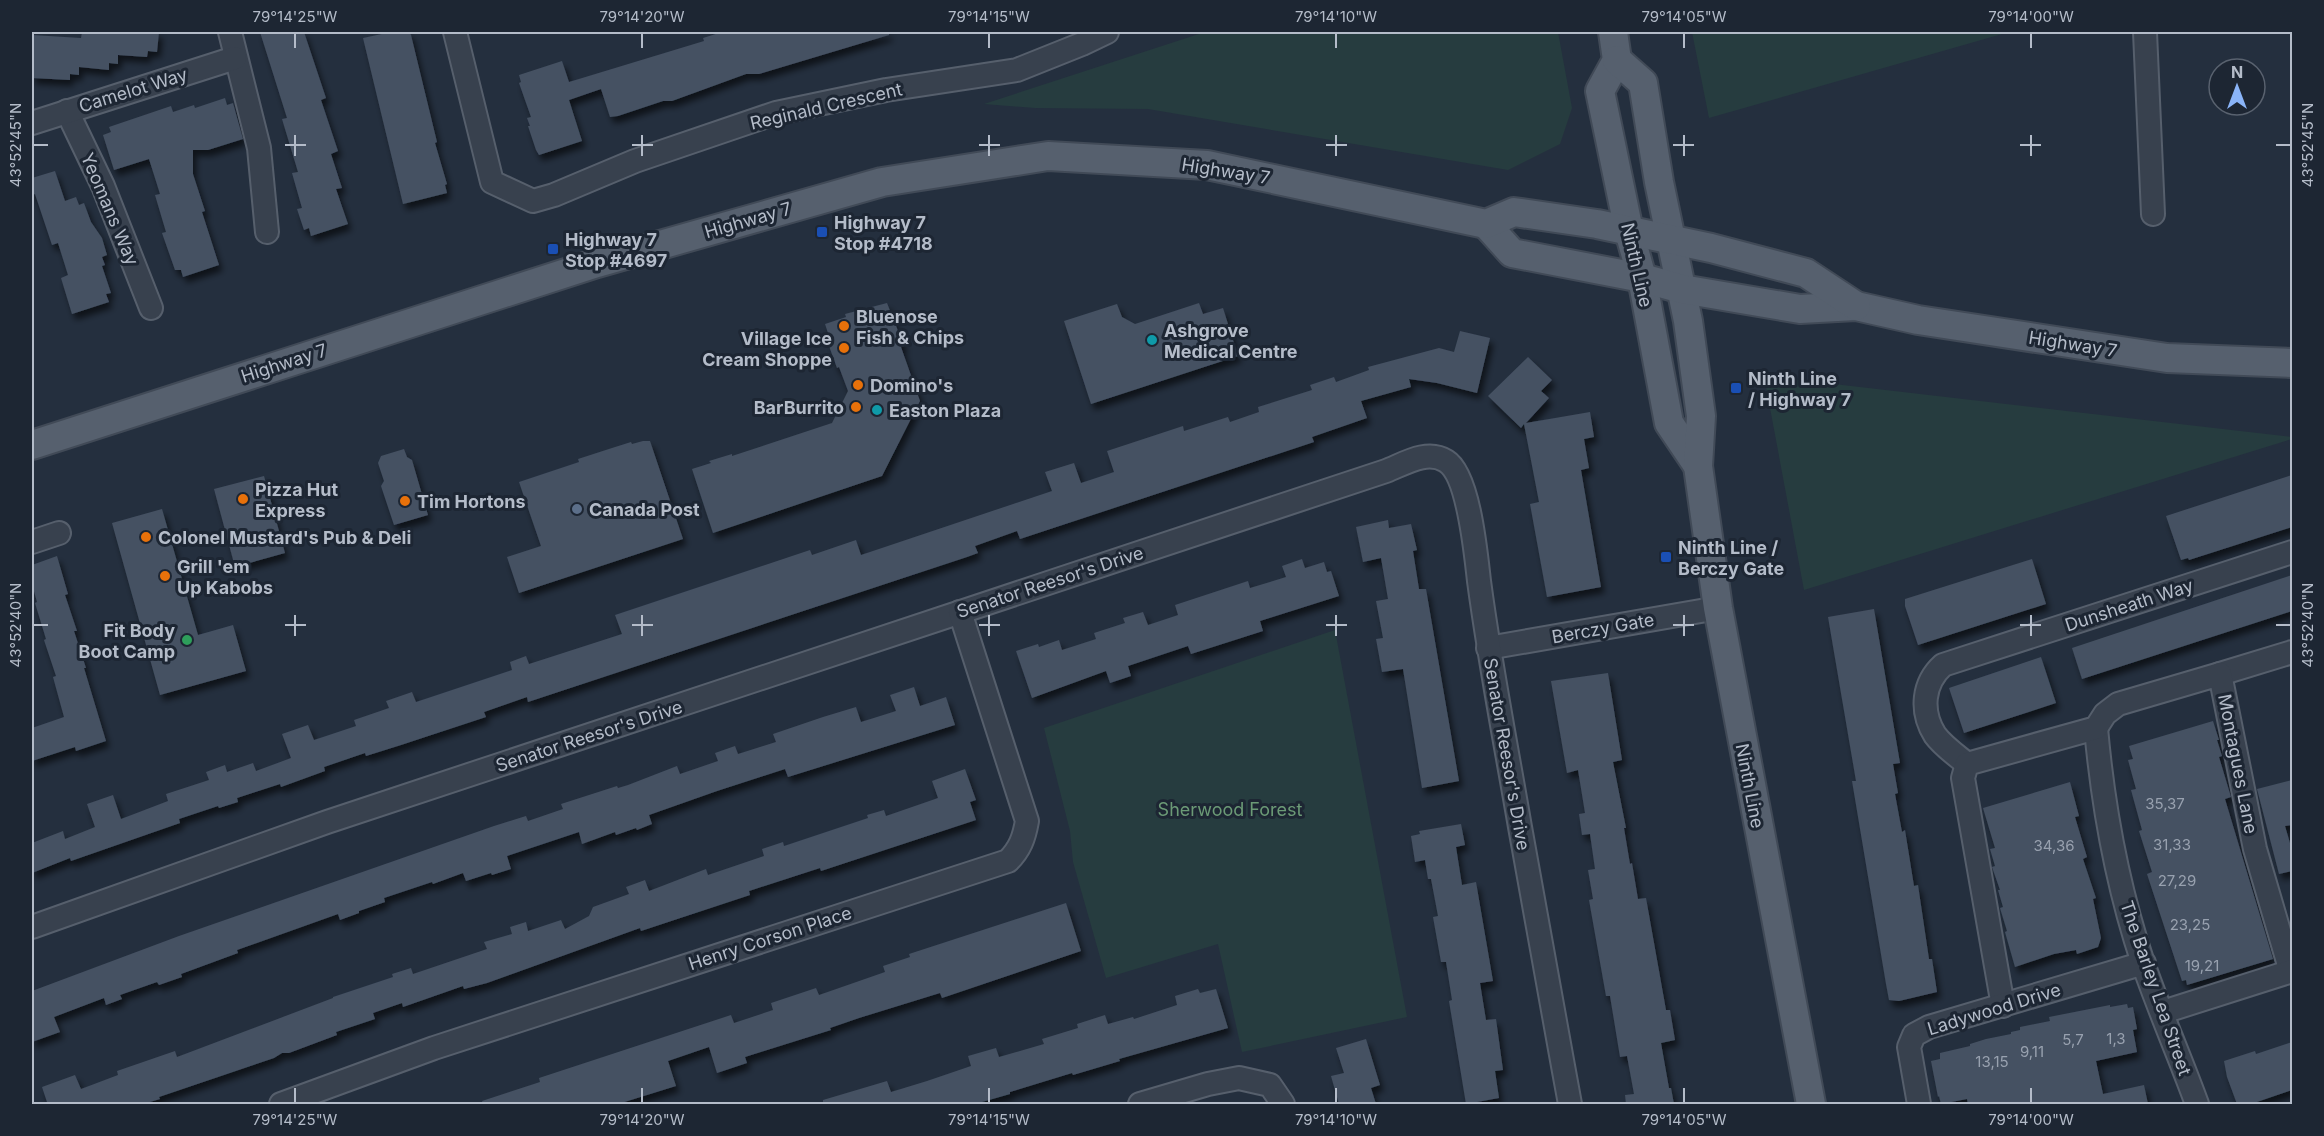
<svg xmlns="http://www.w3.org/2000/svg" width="2324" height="1136" font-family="Inter,sans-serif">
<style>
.green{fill:#263c3f}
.building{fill:#455162;filter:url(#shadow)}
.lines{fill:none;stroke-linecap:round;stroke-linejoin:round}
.minor-casing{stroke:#565f6c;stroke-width:26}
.major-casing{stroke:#414a57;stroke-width:32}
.minor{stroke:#38414e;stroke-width:22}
.major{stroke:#56606e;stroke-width:28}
.ticks{fill:none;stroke:#b4bcc9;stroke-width:2}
.transit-dot{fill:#1a4fb4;stroke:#1d2633;stroke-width:2}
.food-dot{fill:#e8710a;stroke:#1d2633;stroke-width:2}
.culture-dot{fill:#0f9aa8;stroke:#1d2633;stroke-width:2}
.service-dot{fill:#5c6f8a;stroke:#1d2633;stroke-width:2}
.leisure-dot{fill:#2e9e5b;stroke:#1d2633;stroke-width:2}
.labels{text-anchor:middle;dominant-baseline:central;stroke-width:6;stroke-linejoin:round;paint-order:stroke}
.number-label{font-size:15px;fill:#98a1af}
.street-label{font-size:18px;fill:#b4bcc9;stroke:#1d2633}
.poi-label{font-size:18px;font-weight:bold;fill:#b4bcc9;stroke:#1d2633;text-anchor:start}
.park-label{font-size:18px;fill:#6b9a76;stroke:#1d2633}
.neatline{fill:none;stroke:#b4bcc9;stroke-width:2}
.ticks-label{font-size:15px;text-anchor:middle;fill:#b4bcc9}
</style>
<defs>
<filter id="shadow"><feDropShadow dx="3.5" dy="6" stdDeviation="3" flood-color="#0009"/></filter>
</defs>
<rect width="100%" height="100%" fill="#242f3e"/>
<g class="green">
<polygon points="1205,32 1558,32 1572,108 1560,144 1508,170 1148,109 1035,108 984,104"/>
<polygon points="1692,32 2009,32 1709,118"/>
<polygon points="1764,376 2292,437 2292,439 1804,590"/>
<polygon points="1335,630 1407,1017 1242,1052 1218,944 1106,978 1073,862 1070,831 1044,728"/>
</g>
<g class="building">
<polygon points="82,32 159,32 157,52 148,51 147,57 118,55 118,64 109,63 109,70 79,67 79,75 70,74 70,80 32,78 32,35 81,38"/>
<polygon points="260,32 304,32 326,98 321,100 338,151 331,154 342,188 336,189 348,224 311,236 309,228 304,230 297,209 302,208 292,173 298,172 282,119 287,118"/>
<polygon points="391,32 409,32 411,35 437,142 435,143 447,184 445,185 447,193 403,204 363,38"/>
<polygon points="722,32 889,32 889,35 759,74 746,74 672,101 663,101 618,116 610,117 601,89 569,100 582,141 539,155 536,150 528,126 530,126 527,118 531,117 519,83 521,82 519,75 562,61 569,82 704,41 703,38"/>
<polygon points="225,98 227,105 233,103 243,139 208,150 193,150 193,174 205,211 202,212 219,265 183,277 181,270 175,270 162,233 166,232 155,195 160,194 149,159 114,170 103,135 111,132 109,127 171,106 173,112 194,105 195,108"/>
<polygon points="55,171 65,201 76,197 79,205 84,203 91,222 102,238 107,255 102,257 105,265 102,266 111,293 106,294 109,302 72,314 61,278 68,275 58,243 52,245 35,194 32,195 32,178"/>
<polygon points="887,303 904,346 901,347 920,401 882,476 713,533 692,469 711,463 709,461 732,454 732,456 832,423 848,391 839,367 837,368 829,346 832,345 825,324 846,317 845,314"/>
<polygon points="1199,303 1203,314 1223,308 1238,356 1091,404 1064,321 1117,304 1122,317 1135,324"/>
<polygon points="1460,331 1490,338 1477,393 1437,383 1409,379 1411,387 1361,401 1367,418 1312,437 1314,442 1020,539 1017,531 975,546 978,553 967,557 528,702 527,697 484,712 486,717 401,745 366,756 365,753 324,767 325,771 281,787 280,784 237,798 238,802 219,808 218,806 179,819 180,823 71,861 70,858 32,873 32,843 63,831 65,839 95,827 87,804 113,795 121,819 168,801 166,794 209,780 206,772 225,765 227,772 253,763 256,771 291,758 282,734 308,725 314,740 356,726 354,720 389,708 386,701 412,692 416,702 512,670 510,662 526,656 529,664 622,634 615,615 810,550 812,555 856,540 861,555 1052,491 1045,472 1074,463 1081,483 1114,472 1107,451 1183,426 1184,431 1228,417 1230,422 1259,412 1258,407 1312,390 1310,385 1334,377 1336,382 1369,370 1368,367 1439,348 1454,352"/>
<polygon points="1528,357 1552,380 1541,391 1549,398 1526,423 1590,412 1594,437 1584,439 1589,468 1581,470 1601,587 1547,597 1530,504 1539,502 1524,424 1521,428 1488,396"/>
<polygon points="643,441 650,441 683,539 519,593 507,557 541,546 519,482 579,462 578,459 612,448 631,442 632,444"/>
<polygon points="404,449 407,457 412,460 428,515 394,525 381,486 384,481 378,463 381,456"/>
<polygon points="2292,475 2292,527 2189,560 2188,558 2181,560 2166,516"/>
<polygon points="264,476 285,553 235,567 214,489"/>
<polygon points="162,509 198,635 233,625 246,671 160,695 112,523"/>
<polygon points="1388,520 1389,528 1411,524 1417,550 1413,551 1419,589 1426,589 1459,781 1422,788 1403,669 1382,672 1376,639 1383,638 1376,601 1388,599 1381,558 1363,562 1356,527"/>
<polygon points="57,556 68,594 65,595 77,631 74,631 86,668 84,668 106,741 76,751 75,747 32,761 32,728 64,717 53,677 56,676 44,640 46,639 35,603 37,602 32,584 32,565"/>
<polygon points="1302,559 1305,568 1324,562 1327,572 1331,571 1339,596 1260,621 1263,631 1191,654 1188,646 1128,666 1131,676 1110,683 1106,671 1032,698 1016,651 1038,644 1039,647 1059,640 1062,650 1096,639 1094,633 1125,623 1123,618 1143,612 1148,625 1178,615 1175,605 1248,581 1250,588 1286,577 1282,566"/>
<polygon points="2032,559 2046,604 1918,645 1905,606 1905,599"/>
<polygon points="2292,575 2292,611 2082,679 2072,648"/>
<polygon points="1874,609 1900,763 1893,764 1898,793 1895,794 1902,832 1905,830 1914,886 1918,885 1929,959 1932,959 1937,992 1899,1001 1889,1000 1886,984 1852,781 1856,781 1828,617"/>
<polygon points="2041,657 2056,703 1964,733 1949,688"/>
<polygon points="1608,673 1622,760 1613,762 1626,828 1624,828 1630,864 1632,863 1638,899 1646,898 1666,1010 1670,1010 1675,1040 1661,1043 1669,1088 1671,1088 1674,1104 1626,1104 1625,1095 1634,1094 1627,1056 1620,1057 1610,996 1606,996 1589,900 1593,899 1588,870 1595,869 1590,834 1582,835 1579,814 1585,813 1578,770 1567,773 1551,681"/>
<polygon points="914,687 920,706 946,697 955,725 788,777 785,769 717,791 649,815 652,824 637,830 636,828 616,835 615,832 582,844 579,832 507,856 511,869 492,875 491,873 466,881 463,873 433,884 432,882 384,898 385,902 359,911 359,913 340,920 338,914 237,950 238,953 181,974 182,977 159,985 157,982 120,995 122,999 106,1005 104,998 54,1017 60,1032 32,1042 32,991 179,936 494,826 526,816 528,821 563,809 561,804 617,786 618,788 628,785 677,766 680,774 718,761 715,753 735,746 738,754 776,742 773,734 823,717 856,707 861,722 896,711 890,695"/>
<polygon points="2213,721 2219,740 2217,740 2222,756 2219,757 2231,797 2225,799 2273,959 2187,985 2186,980 2182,981 2147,874 2152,872 2139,831 2142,830 2131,790 2136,789 2128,760 2133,759 2129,746"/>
<polygon points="965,769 976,800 970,802 976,820 821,871 820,868 749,891 750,895 641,931 640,928 487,983 464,989 463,986 403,1007 402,1003 373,1013 375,1019 336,1032 337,1035 289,1053 282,1053 274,1058 159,1097 160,1099 143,1104 44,1104 47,1102 42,1087 75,1075 81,1089 118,1075 117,1071 175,1051 177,1057 333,998 333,997 393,977 392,974 411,968 413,974 487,949 484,942 512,934 510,927 526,922 528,931 561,920 565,929 589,916 593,907 629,894 626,887 645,880 649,891 706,869 708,875 764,856 762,849 783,842 784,846 868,818 867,815 884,810 886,816 938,798 932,781"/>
<polygon points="2292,780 2292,825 2285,826 2292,850 2292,871 2279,874 2257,789"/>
<polygon points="2070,782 2079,816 2075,817 2087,857 2083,859 2096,898 2093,899 2101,938 2098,947 2077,954 2076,950 2054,954 2015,967 2005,932 2007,931 2000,908 2003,907 1998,890 2000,890 1992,867 1995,866 1990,849 1995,848 1983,808"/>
<polygon points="1461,824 1465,845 1456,847 1462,885 1476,882 1493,981 1480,983 1486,1020 1496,1019 1503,1070 1495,1071 1499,1098 1466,1104 1449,1001 1452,1000 1446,962 1441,962 1433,917 1438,916 1431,879 1428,879 1425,860 1415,862 1411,836 1420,834 1419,831"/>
<polygon points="1066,903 1081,951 942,998 940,993 859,1018 830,1028 831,1030 745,1057 747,1063 717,1073 709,1047 668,1061 676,1086 618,1104 483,1104 482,1101 540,1082 539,1078 731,1015 734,1023 773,1010 771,1003 816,988 819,995 885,972 883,966 910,957 909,954"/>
<polygon points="1198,989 1200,993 1216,989 1228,1028 1119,1059 1120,1061 1073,1075 1072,1073 1010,1092 1010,1094 975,1104 823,1104 823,1100 887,1081 891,1092 927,1081 971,1066 968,1056 996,1048 999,1057 1044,1044 1042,1039 1078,1028 1077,1024 1105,1015 1108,1024 1133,1017 1134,1019 1177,1005 1175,996"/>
<polygon points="2127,1004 2128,1008 2133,1007 2137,1029 2133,1030 2137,1052 2096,1061 2103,1094 2144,1085 2148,1104 1968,1104 1967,1099 1941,1104 1939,1096 1938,1097 1931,1061 1940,1059 1940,1053 1970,1046 1970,1044 1986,1039 2011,1034 2011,1032 2020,1030 2020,1027 2050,1021 2049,1017 2110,1005 2110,1007"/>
<polygon points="1366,1039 1380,1085 1371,1088 1376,1104 1339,1104 1331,1076 1344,1073 1336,1048"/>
<polygon points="2292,1042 2292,1090 2251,1104 2237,1104 2227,1077 2224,1061 2255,1051 2256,1054"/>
</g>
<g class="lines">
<defs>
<g id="minor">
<polyline points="230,32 259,148 267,232"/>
<polyline points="455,32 492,182 533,201 554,195 635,161 776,113 886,90 1017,70 1082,44 1107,32"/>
<polyline points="2145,32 2153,214"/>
<polyline points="67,111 103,186 151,308"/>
<polyline points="32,123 235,58"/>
<polyline points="32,542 59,533"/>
<polyline points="1488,648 1718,608"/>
<polyline points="2220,674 2292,652"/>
<path d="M2096 728C2103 807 2118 888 2143 963 2159 1010 2180 1057 2197 1104"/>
<path d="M1967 764C1956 755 1943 746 1935 735 1920 711 1923 683 1943 665L2292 552"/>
<path d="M32 927 327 822 1386 471C1404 464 1427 449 1446 461 1469 475 1476 555 1479 581 1490 664 1506 745 1520 827 1537 920 1553 1012 1570 1104"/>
<polyline points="2003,1006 1963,778 1967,764 2096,728 2105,714 2118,704 2220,674 2255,849 2291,972"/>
<polyline points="2163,1012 2292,971"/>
<path d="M281 1104 434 1048 1008 861C1020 849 1024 838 1027 821L960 612"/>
<polyline points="1140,1104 1208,1084 1239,1078 1270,1085 1283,1104"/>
<polyline points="1919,1104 1909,1047 1914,1035 1929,1027 2144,963"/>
</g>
<g id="major">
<polyline points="1613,32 1617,60 1600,91 1629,231 1642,278 1669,423 1698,466"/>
<polyline points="1617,60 1643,83 1659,182 1688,321 1701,416 1698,466 1718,608 1811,1104"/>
<polyline points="1486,224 1512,253 1642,278 1682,289 1800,309 1856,306 1918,320 2167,358 2292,363"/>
<polyline points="32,445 597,263 882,182 1048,156 1207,165 1486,224 1514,212 1597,224 1711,248 1806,273 1856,306"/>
</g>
</defs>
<use href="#minor" class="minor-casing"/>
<use href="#major" class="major-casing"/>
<use href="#minor" class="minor"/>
<use href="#major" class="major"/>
</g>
<path class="ticks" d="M295 33V48M642 33V48M989 33V48M1336 33V48M1684 33V48M2031 33V48M295 135V156M642 135V156M989 135V156M1336 135V156M1684 135V156M2031 135V156M33 145H48M285 145H306M632 145H653M979 145H1000M1326 145H1347M1673 145H1694M2020 145H2041M2276 145H2291M295 615V636M642 615V636M989 615V636M1336 615V636M1684 615V636M2031 615V636M33 625H48M285 625H306M632 625H653M979 625H1000M1326 625H1347M1673 625H1694M2020 625H2041M2276 625H2291M295 1088V1103M642 1088V1103M989 1088V1103M1336 1088V1103M1684 1088V1103M2031 1088V1103"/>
<g class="transit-dot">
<rect x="816" y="226" width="12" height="12" rx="3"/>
<rect x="547" y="243" width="12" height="12" rx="3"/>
<rect x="1730" y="382" width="12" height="12" rx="3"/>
<rect x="1660" y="551" width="12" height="12" rx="3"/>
</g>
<g class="food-dot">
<circle cx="844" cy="326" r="6"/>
<circle cx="844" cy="348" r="6"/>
<circle cx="858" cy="385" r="6"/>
<circle cx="856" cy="407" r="6"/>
<circle cx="243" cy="499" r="6"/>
<circle cx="405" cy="501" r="6"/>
<circle cx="146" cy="537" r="6"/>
<circle cx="165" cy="576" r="6"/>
</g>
<g class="culture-dot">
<circle cx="1152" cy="340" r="6"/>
<circle cx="877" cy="410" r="6"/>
</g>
<circle class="service-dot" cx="577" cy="509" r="6"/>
<circle class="leisure-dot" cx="187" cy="640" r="6"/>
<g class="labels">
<g class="number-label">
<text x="2165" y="803">35,37</text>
<text x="2172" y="844">31,33</text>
<text x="2054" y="845">34,36</text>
<text x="2177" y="880">27,29</text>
<text x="2190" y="924">23,25</text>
<text x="2202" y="965">19,21</text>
<text x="2116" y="1038">1,3</text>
<text x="2073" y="1039">5,7</text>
<text x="2032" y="1051">9,11</text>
<text x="1992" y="1061">13,15</text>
</g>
<g class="street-label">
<text transform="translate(133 90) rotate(-17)">Camelot Way</text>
<text transform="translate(826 106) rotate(-13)">Reginald Crescent</text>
<text transform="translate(1226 171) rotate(9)">Highway 7</text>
<text transform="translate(110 209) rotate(67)">Yeomans Way</text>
<text transform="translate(748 220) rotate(-16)">Highway 7</text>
<text transform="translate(1637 265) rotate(77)">Ninth Line</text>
<text transform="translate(2073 344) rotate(9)">Highway 7</text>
<text transform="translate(284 363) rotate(-18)">Highway 7</text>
<text transform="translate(1050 582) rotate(-18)">Senator Reesor's Drive</text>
<text transform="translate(2129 605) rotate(-18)">Dunsheath Way</text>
<text transform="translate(1603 628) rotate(-10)">Berczy Gate</text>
<text transform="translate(589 736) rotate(-18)">Senator Reesor's Drive</text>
<text transform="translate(1507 754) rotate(80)">Senator Reesor's Drive</text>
<text transform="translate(2238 764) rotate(79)">Montagues Lane</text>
<text transform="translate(1750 786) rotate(79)">Ninth Line</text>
<text transform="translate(770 938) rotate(-18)">Henry Corson Place</text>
<text transform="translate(2156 988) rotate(71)">The Barley Lea Street</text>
<text transform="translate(1994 1009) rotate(-17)">Ladywood Drive</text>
</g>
<g class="poi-label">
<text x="834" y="222">Highway 7<tspan x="834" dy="21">Stop #4718</tspan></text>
<text x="565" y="239">Highway 7<tspan x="565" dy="21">Stop #4697</tspan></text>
<text x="856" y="316">Bluenose<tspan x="856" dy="21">Fish &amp; Chips</tspan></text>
<text x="1164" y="330">Ashgrove<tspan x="1164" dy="21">Medical Centre</tspan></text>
<text x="832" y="338" text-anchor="end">Village Ice<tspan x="832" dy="21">Cream Shoppe</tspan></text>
<text x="1748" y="378">Ninth Line<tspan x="1748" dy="21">/ Highway 7</tspan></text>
<text x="870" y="385">Domino's</text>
<text x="844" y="407" text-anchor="end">BarBurrito</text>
<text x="889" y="410">Easton Plaza</text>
<text x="255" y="489">Pizza Hut<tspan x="255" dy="21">Express</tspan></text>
<text x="417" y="501">Tim Hortons</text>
<text x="589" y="509">Canada Post</text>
<text x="158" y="537">Colonel Mustard's Pub &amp; Deli</text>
<text x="1678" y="547">Ninth Line /<tspan x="1678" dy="21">Berczy Gate</tspan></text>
<text x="177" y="566">Grill 'em<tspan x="177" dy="21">Up Kabobs</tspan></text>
<text x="175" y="630" text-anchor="end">Fit Body<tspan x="175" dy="21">Boot Camp</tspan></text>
</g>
<g class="park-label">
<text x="1230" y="809">Sherwood Forest</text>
</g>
</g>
<rect width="2324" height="1136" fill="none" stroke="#1d2633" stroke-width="66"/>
<g transform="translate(2237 87)"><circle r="28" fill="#1d2633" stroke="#59626f" stroke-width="1.5"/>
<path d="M0-4.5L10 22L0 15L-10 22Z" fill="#8ab4f8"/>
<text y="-9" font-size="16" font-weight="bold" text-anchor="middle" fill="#b4bcc9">N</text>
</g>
<rect x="33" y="33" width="2258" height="1070" class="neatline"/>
<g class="ticks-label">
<text x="295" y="22">79°14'25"W</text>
<text x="642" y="22">79°14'20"W</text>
<text x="989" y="22">79°14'15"W</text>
<text x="1336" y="22">79°14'10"W</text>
<text x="1684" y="22">79°14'05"W</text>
<text x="2031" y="22">79°14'00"W</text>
<text transform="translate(16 145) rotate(-90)" y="5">43°52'45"N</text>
<text transform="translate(2308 145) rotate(-90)" y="5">43°52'45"N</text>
<text transform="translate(16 625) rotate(-90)" y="5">43°52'40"N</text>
<text transform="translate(2308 625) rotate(-90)" y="5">43°52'40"N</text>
<text x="295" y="1125">79°14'25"W</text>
<text x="642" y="1125">79°14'20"W</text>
<text x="989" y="1125">79°14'15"W</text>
<text x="1336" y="1125">79°14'10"W</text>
<text x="1684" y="1125">79°14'05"W</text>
<text x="2031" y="1125">79°14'00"W</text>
</g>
</svg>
